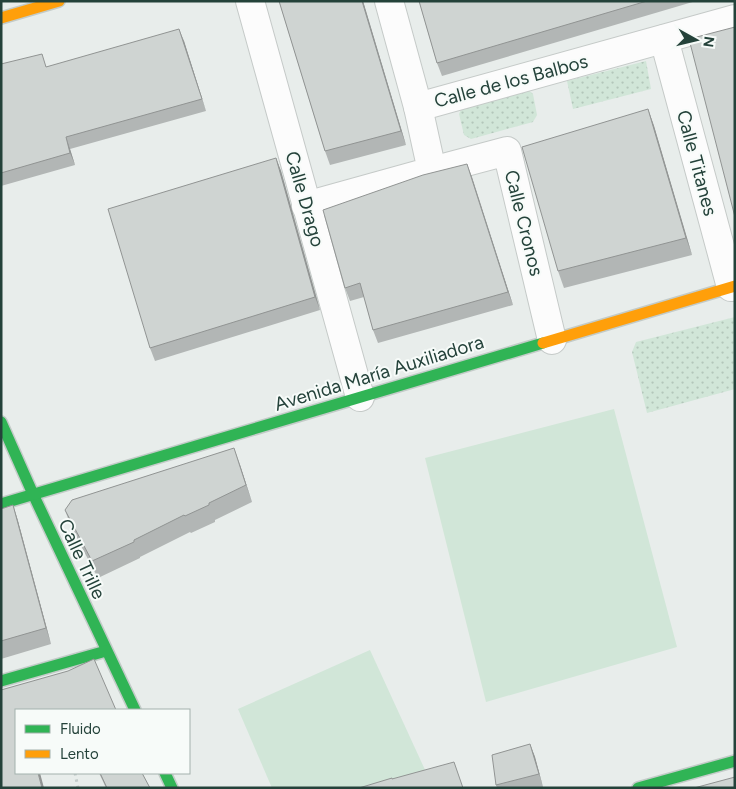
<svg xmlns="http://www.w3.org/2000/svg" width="736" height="789" font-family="Figtree,sans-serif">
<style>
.green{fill:url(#green-dots)}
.pitch{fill:#d1e6d8}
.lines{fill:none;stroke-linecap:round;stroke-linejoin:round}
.street-casing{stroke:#c5cac8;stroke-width:30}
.fast-casing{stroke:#c3cbc8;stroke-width:14}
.slow-casing{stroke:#c3cbc8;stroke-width:14}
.path{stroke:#c3ccca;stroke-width:3;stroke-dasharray:2.5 4;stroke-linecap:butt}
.street{stroke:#fcfcfc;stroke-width:28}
.fast{stroke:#30b455;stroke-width:11}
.slow{stroke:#ff9f0a;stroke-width:11}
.wall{fill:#b2b6b5}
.shaded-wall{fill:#919493}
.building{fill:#cfd4d2;stroke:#919493}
.labels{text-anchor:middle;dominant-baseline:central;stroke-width:4;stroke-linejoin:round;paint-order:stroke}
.street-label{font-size:19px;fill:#24423a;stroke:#f7fbf9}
</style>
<defs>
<pattern id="green-dots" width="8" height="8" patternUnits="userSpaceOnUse" patternTransform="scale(1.25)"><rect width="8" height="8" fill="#d1e6d8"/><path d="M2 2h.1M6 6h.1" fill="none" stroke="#b3c6ba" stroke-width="1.8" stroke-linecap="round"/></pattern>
</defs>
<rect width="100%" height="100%" fill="#e8edeb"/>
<g class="green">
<polygon points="646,61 651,89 573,109 567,81"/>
<polygon points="527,89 533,94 537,115 533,122 471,139 464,135 459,114 462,107"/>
<polygon points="735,317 735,389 647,413 632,352 636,342"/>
</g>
<g class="pitch">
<polygon points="614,409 677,647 486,702 425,458"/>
<polygon points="370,650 426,772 360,788 272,788 238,709"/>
</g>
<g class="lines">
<defs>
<g id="street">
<polyline points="250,1 360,397"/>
<polyline points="389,1 418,107"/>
<polyline points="664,39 731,287"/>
<polyline points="432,171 507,151 552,340"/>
<polyline points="306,206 432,171 418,107 735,19"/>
</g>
<g id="fast">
<polyline points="1,422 33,494 135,710"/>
<polyline points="1,504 543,343"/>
<polyline points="1,681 106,651"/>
<polyline points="165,773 172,788"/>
<polyline points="638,788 735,761"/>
</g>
<g id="slow">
<polyline points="1,18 59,1"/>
<polyline points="543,343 735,286"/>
</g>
</defs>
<use href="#street" class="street-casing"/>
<use href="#fast" class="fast-casing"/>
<use href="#slow" class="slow-casing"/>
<polyline class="path" points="75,773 78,788"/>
<use href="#street" class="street"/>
<use href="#fast" class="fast"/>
<use href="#slow" class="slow"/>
</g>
<g class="wall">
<polygon points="279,1 363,1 406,145 330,165 325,151"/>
<polygon points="419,1 696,1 442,76 437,63"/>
<polygon points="184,41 206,111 70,149 75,165 1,186 1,64 47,67"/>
<polygon points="648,109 654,126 692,255 564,288 558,271"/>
<polygon points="276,158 281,171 320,310 155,361 150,348"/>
<polygon points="467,164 513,305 378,343 373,330 364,297 350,301 345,288"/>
<polygon points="240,465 252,502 215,520 215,522 191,533 190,532 140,557 140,558 98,578 71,527 65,510"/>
<polygon points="13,505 18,521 51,644 1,659 1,509"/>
<polygon points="530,744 535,757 543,787 497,788 496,785"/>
<polygon points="99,773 142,773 150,788 106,788"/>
</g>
<g class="shaded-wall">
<polygon points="362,1 363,1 406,145 401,131"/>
<polygon points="179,29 184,41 206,111 202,99"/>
<polygon points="648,109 654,126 692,255 686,238"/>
<polygon points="66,137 70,149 75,165 70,153"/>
<polygon points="276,158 281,171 320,310 315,297"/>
<polygon points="467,164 472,177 513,305 508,292"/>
<polygon points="234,448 240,465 252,502 246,485"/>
<polygon points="13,505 18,521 51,644 46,628"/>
<polygon points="530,744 535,757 543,787 539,774"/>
<polygon points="38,773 40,773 44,788 42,788"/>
</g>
<g class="building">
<polygon points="279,1 362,1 401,131 325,151"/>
<polygon points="419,1 647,1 437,63"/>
<polygon points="735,27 735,217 689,39"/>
<polygon points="179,29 202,99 66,137 70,153 1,173 1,64 42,54 46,67"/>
<polygon points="648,109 686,238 558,271 522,147"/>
<polygon points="276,158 315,297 150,348 108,209"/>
<polygon points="467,164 508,292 373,330 360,283 345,288 323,210 423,175"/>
<polygon points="234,448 246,485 209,503 209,505 185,516 184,515 134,540 134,542 92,561 65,510 72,500"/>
<polygon points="13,505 46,628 1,641 1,509"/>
<polygon points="94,659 116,710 16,710 16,773 38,773 42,788 1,788 1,690 68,671"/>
<polygon points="530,744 539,774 496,785 492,755"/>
<polygon points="454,762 463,788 359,788 392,778 392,779"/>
<polygon points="100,773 142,773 150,788 107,788"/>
<polygon points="735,777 735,788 694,788"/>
</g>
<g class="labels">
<g class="street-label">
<text transform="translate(511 81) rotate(-15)">Calle de los Balbos</text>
<text transform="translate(697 163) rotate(75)">Calle Titanes</text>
<text transform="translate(305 199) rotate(74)">Calle Drago</text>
<text transform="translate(524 223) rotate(76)">Calle Cronos</text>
<text transform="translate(379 373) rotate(-17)">Avenida María Auxiliadora</text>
<text transform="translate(82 559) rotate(65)">Calle Trille</text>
</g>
</g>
<rect width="736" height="789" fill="none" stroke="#24423a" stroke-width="5"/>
<rect x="15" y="709" width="175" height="65" fill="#f7fbf9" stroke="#a3b1ad"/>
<rect x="25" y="725" width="25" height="8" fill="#30b455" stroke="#a3b1ad"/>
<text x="60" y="734" font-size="15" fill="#24423a">Fluido</text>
<rect x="25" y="750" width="25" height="8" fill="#ff9f0a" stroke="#a3b1ad"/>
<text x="60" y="759" font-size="15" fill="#24423a">Lento</text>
<g transform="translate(696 40) rotate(98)" stroke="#f7fbf9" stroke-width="4" paint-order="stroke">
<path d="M0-4L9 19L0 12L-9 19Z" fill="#24423a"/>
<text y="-8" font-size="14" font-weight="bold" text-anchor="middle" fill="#24423a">N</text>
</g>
</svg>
